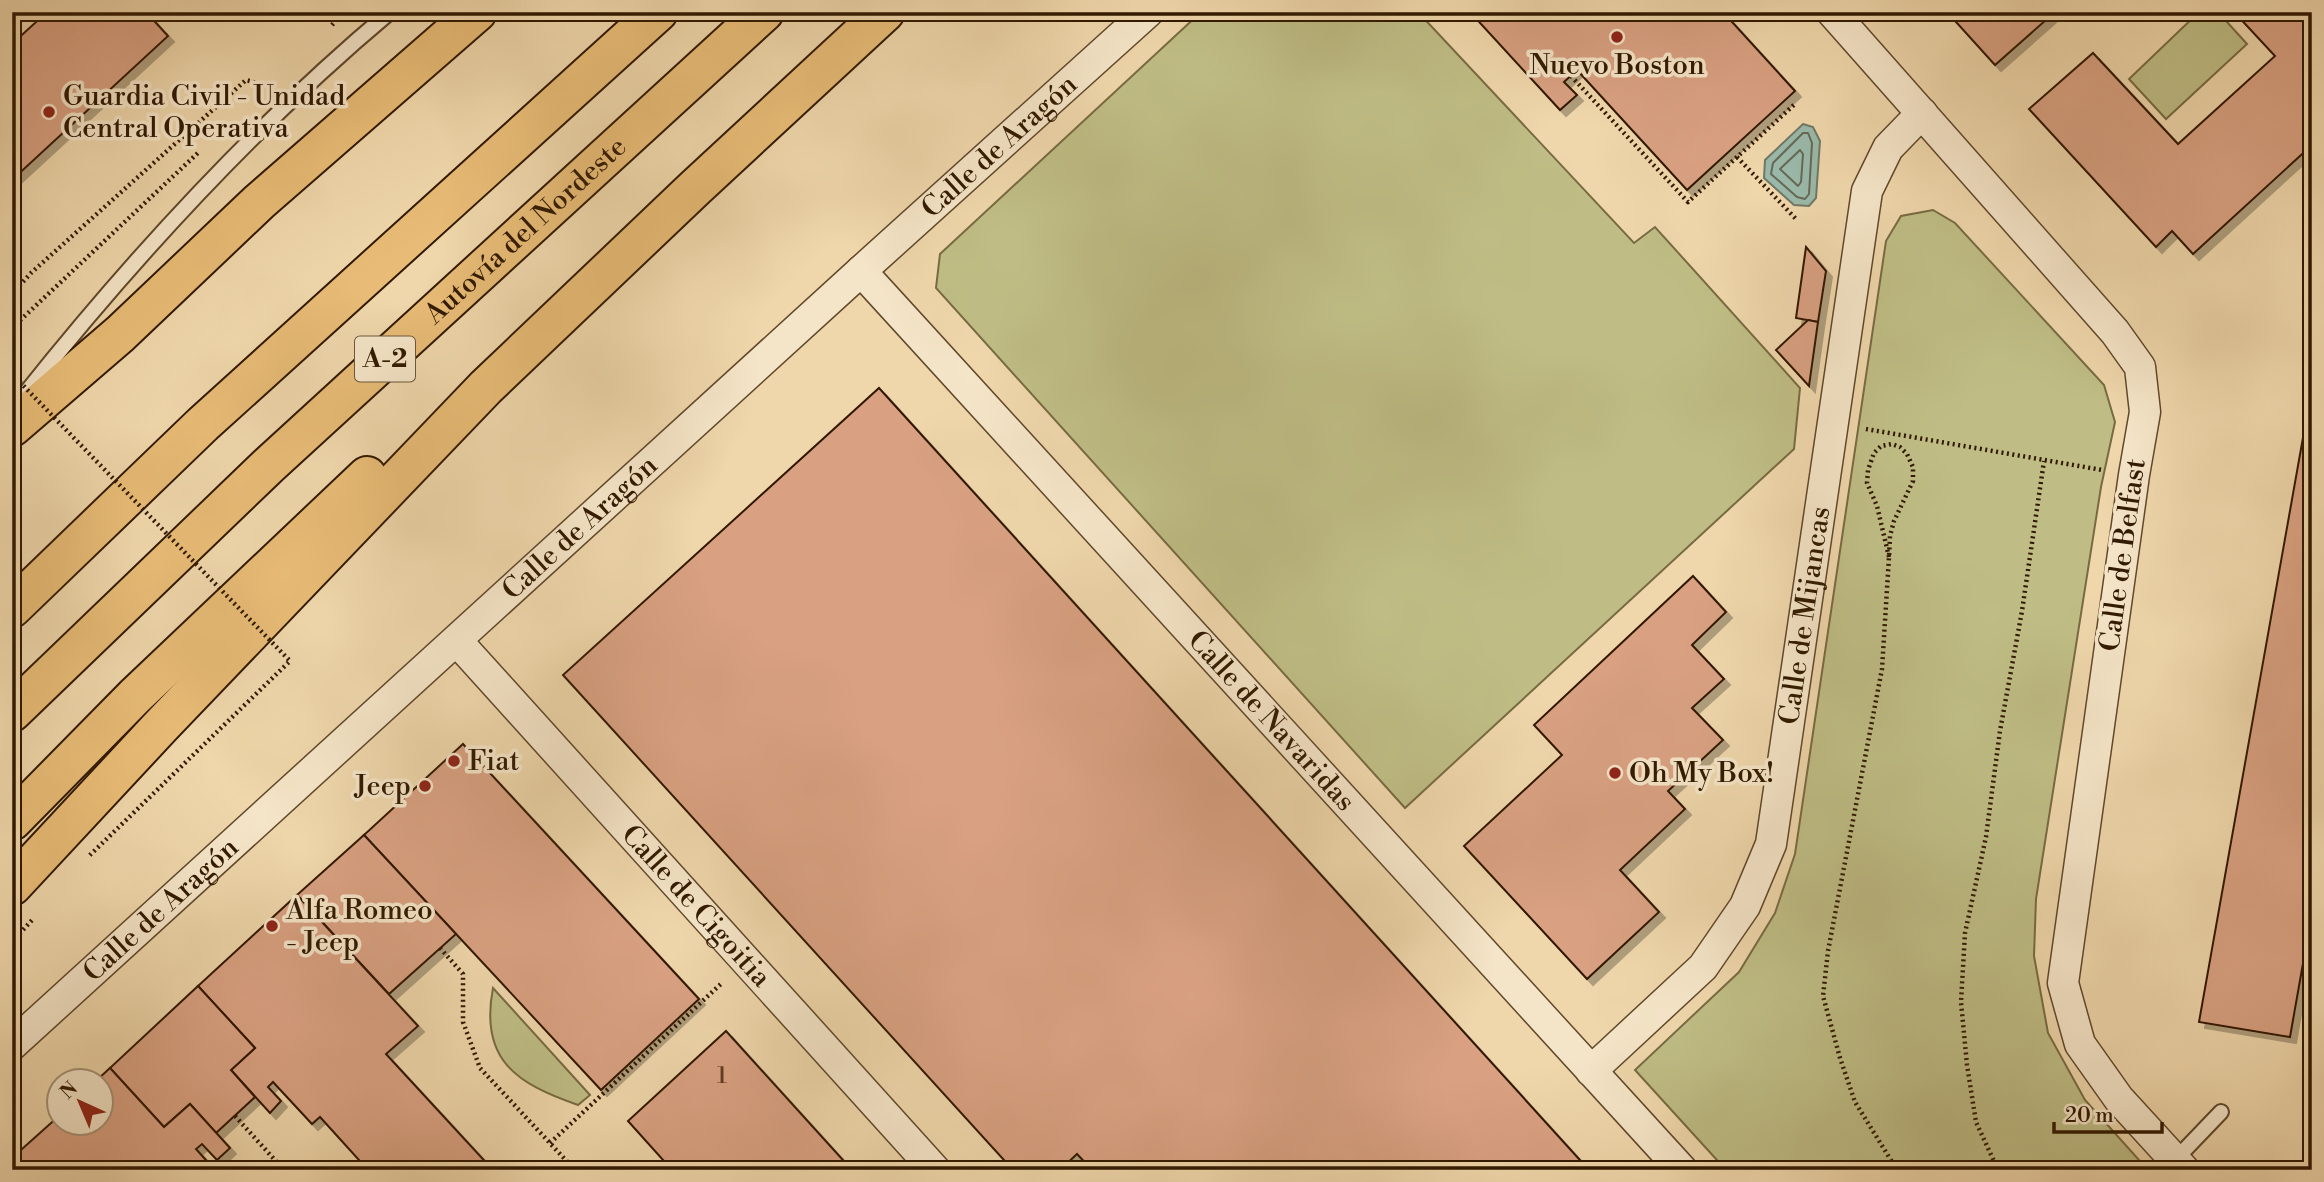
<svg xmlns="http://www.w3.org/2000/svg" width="2324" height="1182" font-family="'Libre Bodoni',serif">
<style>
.green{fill:#bfbd85;stroke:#786b42;stroke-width:2}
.water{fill:#9ab9aa;stroke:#707966;stroke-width:2}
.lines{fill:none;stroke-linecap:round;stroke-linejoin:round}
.shore{stroke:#666955;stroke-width:2}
.building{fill:#d9a182;stroke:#311900;stroke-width:2;filter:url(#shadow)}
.lane-casing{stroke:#60482b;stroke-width:18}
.street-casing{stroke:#60482b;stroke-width:33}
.highway-casing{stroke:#311900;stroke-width:42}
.path{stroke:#311900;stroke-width:4.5;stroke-dasharray:2 3.5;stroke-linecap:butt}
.lane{stroke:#f5e5c8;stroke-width:14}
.street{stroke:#f5e5c8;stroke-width:30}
.highway{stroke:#e8bc76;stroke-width:38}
.path-bridge{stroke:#311900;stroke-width:4.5;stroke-dasharray:2 3.5;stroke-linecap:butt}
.poi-dot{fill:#8f2418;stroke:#f5e5c8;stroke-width:2.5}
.labels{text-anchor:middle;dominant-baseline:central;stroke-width:7;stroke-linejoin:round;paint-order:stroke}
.number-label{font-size:24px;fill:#5b3b20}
.shield{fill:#f5e5c8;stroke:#6c563c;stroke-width:2}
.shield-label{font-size:26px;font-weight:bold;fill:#311900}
.poi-label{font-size:28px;fill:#311900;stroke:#f5e5c8;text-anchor:start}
.street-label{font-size:28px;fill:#311900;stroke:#f5e5c8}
</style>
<defs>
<filter id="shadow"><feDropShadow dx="6" dy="6" stdDeviation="0" flood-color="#0004"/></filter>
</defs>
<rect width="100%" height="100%" fill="#efd7ab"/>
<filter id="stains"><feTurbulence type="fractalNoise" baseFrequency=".00286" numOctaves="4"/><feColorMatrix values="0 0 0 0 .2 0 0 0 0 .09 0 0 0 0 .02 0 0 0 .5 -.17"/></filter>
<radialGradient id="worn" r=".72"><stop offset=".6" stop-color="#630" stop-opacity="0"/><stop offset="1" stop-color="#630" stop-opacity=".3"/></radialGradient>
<g class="green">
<polygon points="1201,12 1418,12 1634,243 1655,227 1800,388 1794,449 1405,808 936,288 940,254"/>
<polygon points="2199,12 2218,12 2247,44 2166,119 2129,79"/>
<polygon points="1933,210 1955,223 2104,385 2115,422 2101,487 2036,899 2034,956 2048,1033 2085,1100 2148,1170 1726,1170 1635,1070 1739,972 1775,913 1795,854 1886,241 1901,216"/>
<path d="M493 988 590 1095 578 1105C517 1084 479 1060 493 988Z"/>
</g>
<polygon class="water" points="1803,124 1813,127 1820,141 1816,198 1809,206 1794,205 1764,178 1765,160"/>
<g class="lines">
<g class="shore">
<polygon points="1803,133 1808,133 1812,143 1809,194 1805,199 1797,197 1771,174 1773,163"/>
<polygon points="1800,150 1803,154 1801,182 1798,186 1780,169"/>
</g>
</g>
<g class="building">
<polygon points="47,12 146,12 168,36 12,180 12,44"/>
<polygon points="1470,12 1723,12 1795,91 1687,190 1577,70 1564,82 1577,95 1560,110"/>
<polygon points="1947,12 2055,12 1995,65"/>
<polygon points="2234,12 2312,12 2312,145 2193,254 2172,231 2156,247 2029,109 2093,53 2178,144 2275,56"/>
<polygon points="1806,247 1826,271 1818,322 1796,318"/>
<polygon points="1808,320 1818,322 1809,386 1776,350"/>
<polygon points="2312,387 2312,935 2308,935 2290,1037 2199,1022"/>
<polygon points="879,388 1589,1170 1092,1170 1077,1154 1060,1170 1013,1170 563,675"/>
<polygon points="1693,576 1726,612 1692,645 1724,679 1692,708 1723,740 1668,791 1685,809 1620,870 1659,912 1587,979 1464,846 1562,755 1534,725"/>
<polygon points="463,744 699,999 601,1090 364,835"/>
<polygon points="364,835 456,934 389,994 297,895"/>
<polygon points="297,895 418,1026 386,1054 493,1170 368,1170 320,1117 312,1124 273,1082 268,1087 281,1101 270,1113 231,1070 255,1048 198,986"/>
<polygon points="198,986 255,1048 231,1070 255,1097 216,1133 190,1104 164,1127 110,1068"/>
<polygon points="726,1031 852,1170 672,1170 628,1121"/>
<polygon points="110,1068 164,1127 190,1104 230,1148 217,1160 202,1144 196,1149 215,1170 18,1170 12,1163 12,1158 60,1115 60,1122 102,1122 102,1080 97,1080"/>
</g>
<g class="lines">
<defs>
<g id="lane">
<path d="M24 395C134 257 254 126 390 12"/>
<polyline points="2175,1160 2221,1112"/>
</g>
<g id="street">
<polyline points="1832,12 2115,332 2140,367 2145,412 2134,475 2063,983 2080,1044 2119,1099 2184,1170"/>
<path id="s1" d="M861 271 1682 1170"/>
<path id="s2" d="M457 641 935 1170"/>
<path id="s3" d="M12 1045 861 271 1148 12"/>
<path id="s4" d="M1591 1071 1703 967 1745 906 1771 844 1867 191 1888 148 1922 113"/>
</g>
<g id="highway">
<polyline points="12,427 120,334 259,202 477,12"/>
<polyline points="12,608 203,424 658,12"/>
<path id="s5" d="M12 712 268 466 764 12"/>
<polyline points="12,821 135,696 367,476"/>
<polyline points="12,886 161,726 486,387 695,188 885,12"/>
</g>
</defs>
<use href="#lane" class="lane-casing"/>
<use href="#street" class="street-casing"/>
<use href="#highway" class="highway-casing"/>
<g class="path">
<polyline points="332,25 343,12"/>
<polyline points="1571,76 1688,202 1796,103"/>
<polyline points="1737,157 1796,219"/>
<polyline points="12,294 31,273 246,80 269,86"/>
<polyline points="12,328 200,151"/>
<polyline points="1866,429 2102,470"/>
<polyline points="1889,557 1877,506 1867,483 1868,470 1874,453 1881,446 1892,444 1900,447 1907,454 1913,467 1913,481 1894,521 1890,536 1889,557 1882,669 1828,951 1823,996 1840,1058 1855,1102 1897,1170"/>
<polyline points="12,942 33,919"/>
<polyline points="440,948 463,974 463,1022 480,1068 575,1170"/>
<polyline points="235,1116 284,1170"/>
<polyline points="550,1143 723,982"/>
<polyline points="1998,1170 1976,1122 1967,1065 1961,1002 1965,933 1986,837 2000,731 2022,611 2044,461"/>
</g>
<use href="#lane" class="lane"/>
<use href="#street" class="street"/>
<use href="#highway" class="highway"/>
<polyline class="path-bridge" points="12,374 290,661 89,856"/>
</g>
<g class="poi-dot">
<circle cx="1617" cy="37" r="7"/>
<circle cx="49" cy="112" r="7"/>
<circle cx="454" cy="761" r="7"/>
<circle cx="1615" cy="773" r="7"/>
<circle cx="425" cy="786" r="7"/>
<circle cx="272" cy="926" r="7"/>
</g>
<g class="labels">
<g class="number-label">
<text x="722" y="1076">1</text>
</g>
<rect class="shield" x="355" y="336.5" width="60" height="45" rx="5"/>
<g class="shield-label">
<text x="385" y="359">A-2</text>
</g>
<g class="poi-label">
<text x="1617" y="65" text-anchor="middle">Nuevo Boston</text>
<text x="63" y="96">Guardia Civil - Unidad<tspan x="63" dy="32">Central Operativa</tspan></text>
<text x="468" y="761">Fiat</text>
<text x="1629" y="773">Oh My Box!</text>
<text x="411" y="786" text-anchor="end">Jeep</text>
<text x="286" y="910">Alfa Romeo<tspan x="286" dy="32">- Jeep</tspan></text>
</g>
<g class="street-label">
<text stroke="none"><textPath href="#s3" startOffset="1335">Calle de Aragón</textPath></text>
<text stroke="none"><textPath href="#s5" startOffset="704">Autovía del Nordeste</textPath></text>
<text stroke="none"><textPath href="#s3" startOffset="768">Calle de Aragón</textPath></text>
<text transform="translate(2123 555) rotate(-82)">Calle de Belfast</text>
<text stroke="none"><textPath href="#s4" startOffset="525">Calle de Mijancas</textPath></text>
<text stroke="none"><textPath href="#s1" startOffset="609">Calle de Navaridas</textPath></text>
<text stroke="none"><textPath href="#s2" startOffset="357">Calle de Cigoitia</textPath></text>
<text stroke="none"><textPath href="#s3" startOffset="201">Calle de Aragón</textPath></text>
</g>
</g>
<rect width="2324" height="1182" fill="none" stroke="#efd7ab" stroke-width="42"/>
<rect x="14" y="14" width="2296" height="1154" fill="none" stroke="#311900" stroke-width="3.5"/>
<rect x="21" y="21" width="2282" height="1140" fill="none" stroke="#311900" stroke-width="2"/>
<g transform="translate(80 1102) rotate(316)"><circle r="33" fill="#f5e5c8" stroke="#a79378" stroke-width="2"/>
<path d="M0-5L12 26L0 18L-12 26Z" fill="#8f2418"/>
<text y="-10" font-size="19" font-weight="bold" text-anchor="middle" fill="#311900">N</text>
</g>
<path d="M2054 1122v10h108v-10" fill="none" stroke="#311900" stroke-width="3.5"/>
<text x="2065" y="1122" font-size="21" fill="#311900" stroke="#f5e5c8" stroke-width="5" paint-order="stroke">20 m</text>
<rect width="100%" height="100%" filter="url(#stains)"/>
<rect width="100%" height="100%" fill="url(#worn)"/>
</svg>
